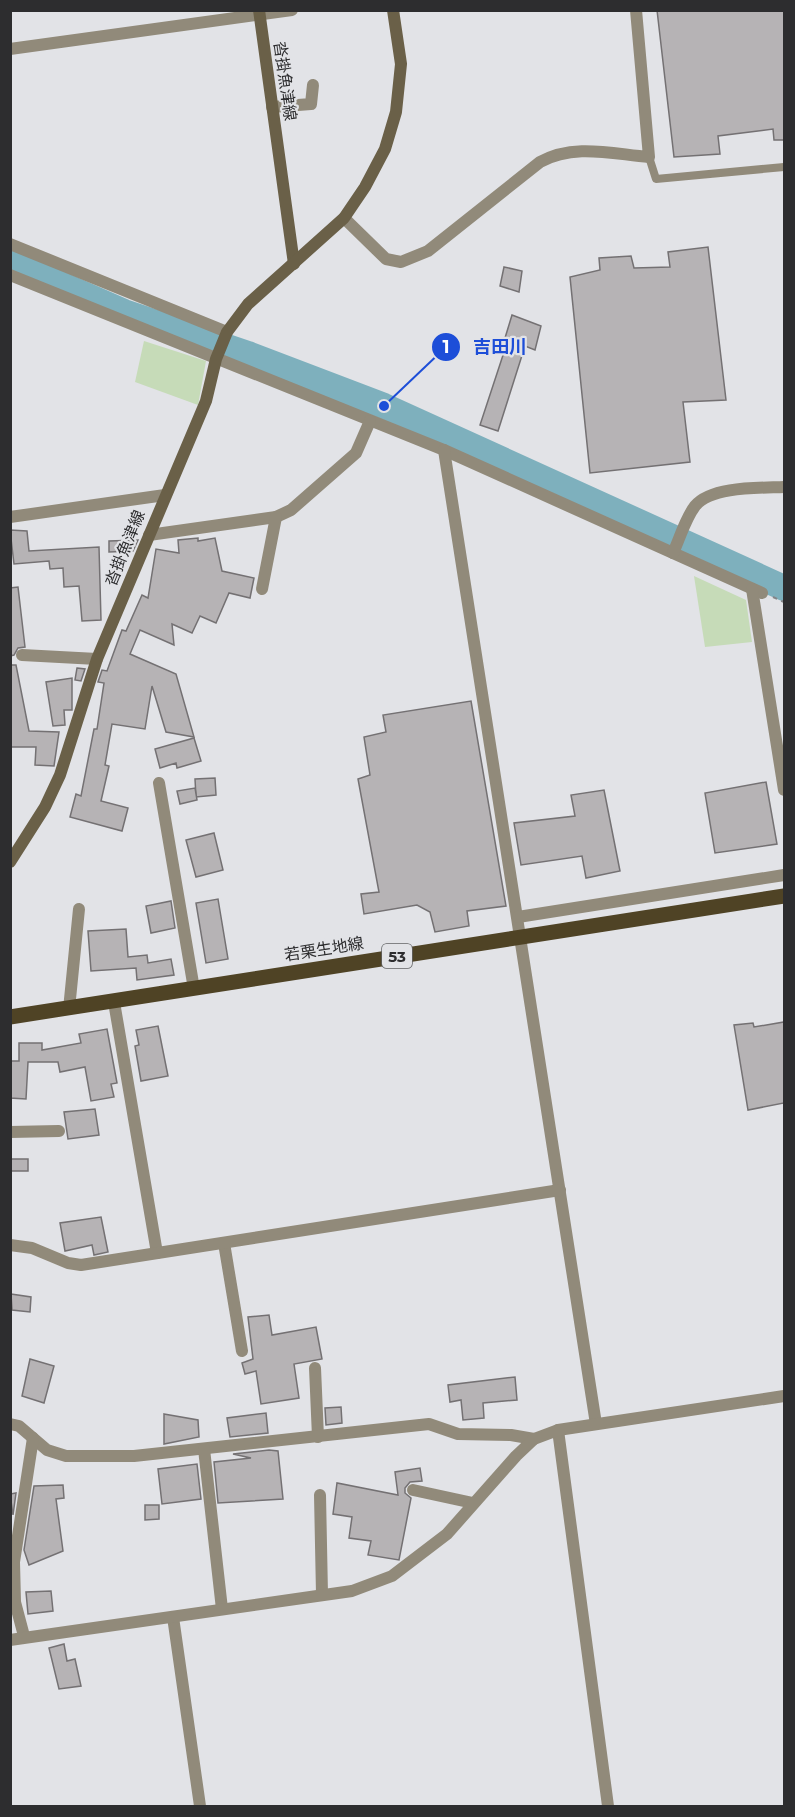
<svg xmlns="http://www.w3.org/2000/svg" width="795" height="1817" font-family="Montserrat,'Noto Sans JP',sans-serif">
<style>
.green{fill:#c6dbb8}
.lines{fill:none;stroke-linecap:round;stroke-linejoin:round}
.river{stroke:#7eb0bd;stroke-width:26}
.building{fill:#b6b3b5;stroke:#747173;stroke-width:1.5}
.path{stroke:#848588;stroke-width:2;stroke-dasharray:4.5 4.5;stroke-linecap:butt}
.service{stroke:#918a7a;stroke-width:8}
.minor{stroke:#918a7a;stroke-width:12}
.secondary{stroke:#6a6048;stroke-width:12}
.primary{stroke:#4f4325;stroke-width:15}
.labels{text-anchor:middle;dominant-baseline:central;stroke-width:4.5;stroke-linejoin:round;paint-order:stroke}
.shield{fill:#e2e3e7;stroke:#636466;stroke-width:1.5}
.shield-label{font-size:15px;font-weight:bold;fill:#2d2d2f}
.street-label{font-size:16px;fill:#2d2d2f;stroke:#e2e3e7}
.leader{fill:none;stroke:#1d4ed8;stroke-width:2}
.callout-dot{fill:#1d4ed8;stroke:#e2e3e7;stroke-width:2}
.mark-label{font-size:18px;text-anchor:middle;font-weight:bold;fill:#fff}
.callout-label{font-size:18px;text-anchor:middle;font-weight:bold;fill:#1d4ed8;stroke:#e2e3e7;stroke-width:4.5;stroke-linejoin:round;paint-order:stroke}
</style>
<rect width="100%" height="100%" fill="#e2e3e7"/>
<g class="green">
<polygon points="144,341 206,361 198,405 135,382"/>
<polygon points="694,576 746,600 752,642 705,647"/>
</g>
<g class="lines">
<polyline class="river" points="10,262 124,312 248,354 384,406 784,588"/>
</g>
<g class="building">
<polygon points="657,10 784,10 784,140 774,140 773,129 718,136 720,154 674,157"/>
<polygon points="708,247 726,400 683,402 690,462 590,473 570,277 600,270 599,258 631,256 634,268 670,267 668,252"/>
<polygon points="504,267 522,271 519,292 500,286"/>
<polygon points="512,315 541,326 535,350 525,346 498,431 480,425 508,340 505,338"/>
<polygon points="10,530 27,531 29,551 99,547 101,620 82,621 79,586 64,587 63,568 50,569 49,561 14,564"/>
<polygon points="198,538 198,541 215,538 222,571 254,578 250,598 229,593 216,623 200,616 192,633 172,624 174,645 140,630 130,654 176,674 194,737 166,732 152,686 145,729 112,724 105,765 109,766 101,801 128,808 122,831 70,817 76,794 81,796 94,729 97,729 104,683 98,682 102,670 107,671 122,630 126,631 142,595 148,598 156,549 179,553 178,540"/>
<polygon points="138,540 133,551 109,552 109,541"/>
<polygon points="18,587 25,647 18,648 14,655 10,656 10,588"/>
<polygon points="10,665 16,665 29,731 59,732 54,766 35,765 36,747 10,747"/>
<polygon points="77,668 85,669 81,681 75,680"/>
<polygon points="72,678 72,710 64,710 65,725 53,726 46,682"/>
<polygon points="471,701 506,906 467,911 469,926 435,932 430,912 417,905 364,914 361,894 379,892 358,779 370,775 364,737 386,732 383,715"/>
<polygon points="194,738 201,761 177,768 176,763 160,768 155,749"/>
<polygon points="215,778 216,795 196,797 195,779"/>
<polygon points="766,782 777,844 715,853 705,793"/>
<polygon points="195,788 197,800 180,804 177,791"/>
<polygon points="604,790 620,871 586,878 582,856 521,865 514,823 575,816 571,795"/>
<polygon points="214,833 223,870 196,877 186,840"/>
<polygon points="218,899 228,959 206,963 196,903"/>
<polygon points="171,901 175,928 151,933 146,906"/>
<polygon points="126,929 128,957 147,955 148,963 171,959 174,975 137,980 136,968 91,971 88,931"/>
<polygon points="784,1022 784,1103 748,1110 734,1025 753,1023 754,1027"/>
<polygon points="158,1026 168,1076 141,1081 135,1046 139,1045 136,1030"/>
<polygon points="107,1029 117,1083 111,1084 114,1097 91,1101 85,1067 60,1072 58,1062 28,1062 26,1099 10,1098 10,1061 19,1061 19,1043 42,1043 42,1050 81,1043 79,1034"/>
<polygon points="95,1109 99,1135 68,1139 64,1112"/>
<rect x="10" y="1159" width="18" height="12"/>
<polygon points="101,1217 108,1252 94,1255 92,1245 65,1251 60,1223"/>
<polygon points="11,1294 31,1297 30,1312 12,1310"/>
<polygon points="269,1315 272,1335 316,1327 322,1359 294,1364 299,1398 261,1404 256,1371 245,1374 242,1363 253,1359 248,1317"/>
<polygon points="30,1359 54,1366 44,1403 22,1396"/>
<polygon points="515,1377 517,1400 483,1403 484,1418 463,1420 461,1400 450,1402 448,1385"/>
<polygon points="341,1407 342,1423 326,1425 325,1408"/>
<polygon points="266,1413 268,1433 230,1437 227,1418"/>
<polygon points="164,1414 198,1420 199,1437 164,1444"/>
<polygon points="269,1450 278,1451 283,1499 218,1503 214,1462 251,1458 233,1454"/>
<polygon points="197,1464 201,1499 162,1504 158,1469"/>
<polygon points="420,1468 422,1481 410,1482 405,1488 405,1493 411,1498 399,1560 368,1555 371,1541 349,1538 352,1517 333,1514 337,1483 398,1495 395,1472"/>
<polygon points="63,1485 64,1498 56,1499 63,1551 29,1565 24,1550 34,1486"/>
<polygon points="16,1493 13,1515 10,1494"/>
<polygon points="145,1505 159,1505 159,1519 145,1520"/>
<polygon points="51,1591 53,1611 28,1614 26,1592"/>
<polygon points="64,1644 67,1661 75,1659 81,1686 59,1689 49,1648"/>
</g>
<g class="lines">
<polyline class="path" points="773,597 784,602"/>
<polyline class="service" points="649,157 656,179 784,167"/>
<g class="minor">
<polyline points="10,49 292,10"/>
<polyline points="272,107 311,104 313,85"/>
<path d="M344 218 386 259 401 262 428 251 540 162C574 143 612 154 649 157L636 10"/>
<polyline points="10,244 227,332"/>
<polyline points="10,275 444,450 762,593"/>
<polyline points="444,450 596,1424"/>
<polyline points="10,517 165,495"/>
<polyline points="149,535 276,517 291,510 356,453 370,421"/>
<path d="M673 553C680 538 685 519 695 506 711 486 761 488 784 487"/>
<polyline points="262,589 276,517"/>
<polyline points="752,589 784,790"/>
<polyline points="22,655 97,659"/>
<polyline points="159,783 194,989"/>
<polyline points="518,917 784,875"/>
<polyline points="114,1002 157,1253"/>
<polyline points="69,1009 79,909"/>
<polyline points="10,1132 59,1131"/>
<polyline points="224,1243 242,1351"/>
<polyline points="10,1245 32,1248 68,1263 81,1265 560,1190"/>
<polyline points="315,1368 318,1437"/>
<polyline points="10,1424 19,1426 47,1450 66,1456 134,1456 429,1424 458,1434 511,1435 534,1439"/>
<polyline points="558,1430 608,1806"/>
<polyline points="204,1449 222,1609"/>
<polyline points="413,1490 473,1503"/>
<polyline points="320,1495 322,1594"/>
<polyline points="173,1617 200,1806"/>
<polyline points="24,1636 15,1602 14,1562 33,1438"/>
<polyline points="10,1640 352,1591 392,1576 447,1534 516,1456 534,1439 558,1430 784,1396"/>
</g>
<g class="secondary">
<polyline points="259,10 294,264"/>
<polyline points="10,862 45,807 60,775 97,659 206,401 216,359 227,332 248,304 344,218 365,187 385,149 396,112 401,64 393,10"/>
</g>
<polyline class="primary" points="10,1017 784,896"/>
</g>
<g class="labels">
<rect class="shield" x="382" y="944" width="30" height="24" rx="4.5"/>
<g class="shield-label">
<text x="397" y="956">53</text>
</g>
<g class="street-label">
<text transform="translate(285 81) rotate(82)">沓掛魚津線</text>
<text transform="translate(125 548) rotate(-68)">沓掛魚津線</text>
<text transform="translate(324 949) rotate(-9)">若栗生地線</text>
</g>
</g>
<path class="leader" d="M384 406L446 347"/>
<g class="callout-dot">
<circle cx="384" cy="406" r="6"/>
<circle cx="446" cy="347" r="15"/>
</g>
<g class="mark-label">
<text x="446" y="353">1</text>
</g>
<g class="callout-label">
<text x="500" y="353">吉田川</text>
</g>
<rect width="795" height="1817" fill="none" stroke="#2d2d2f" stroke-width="24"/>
</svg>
